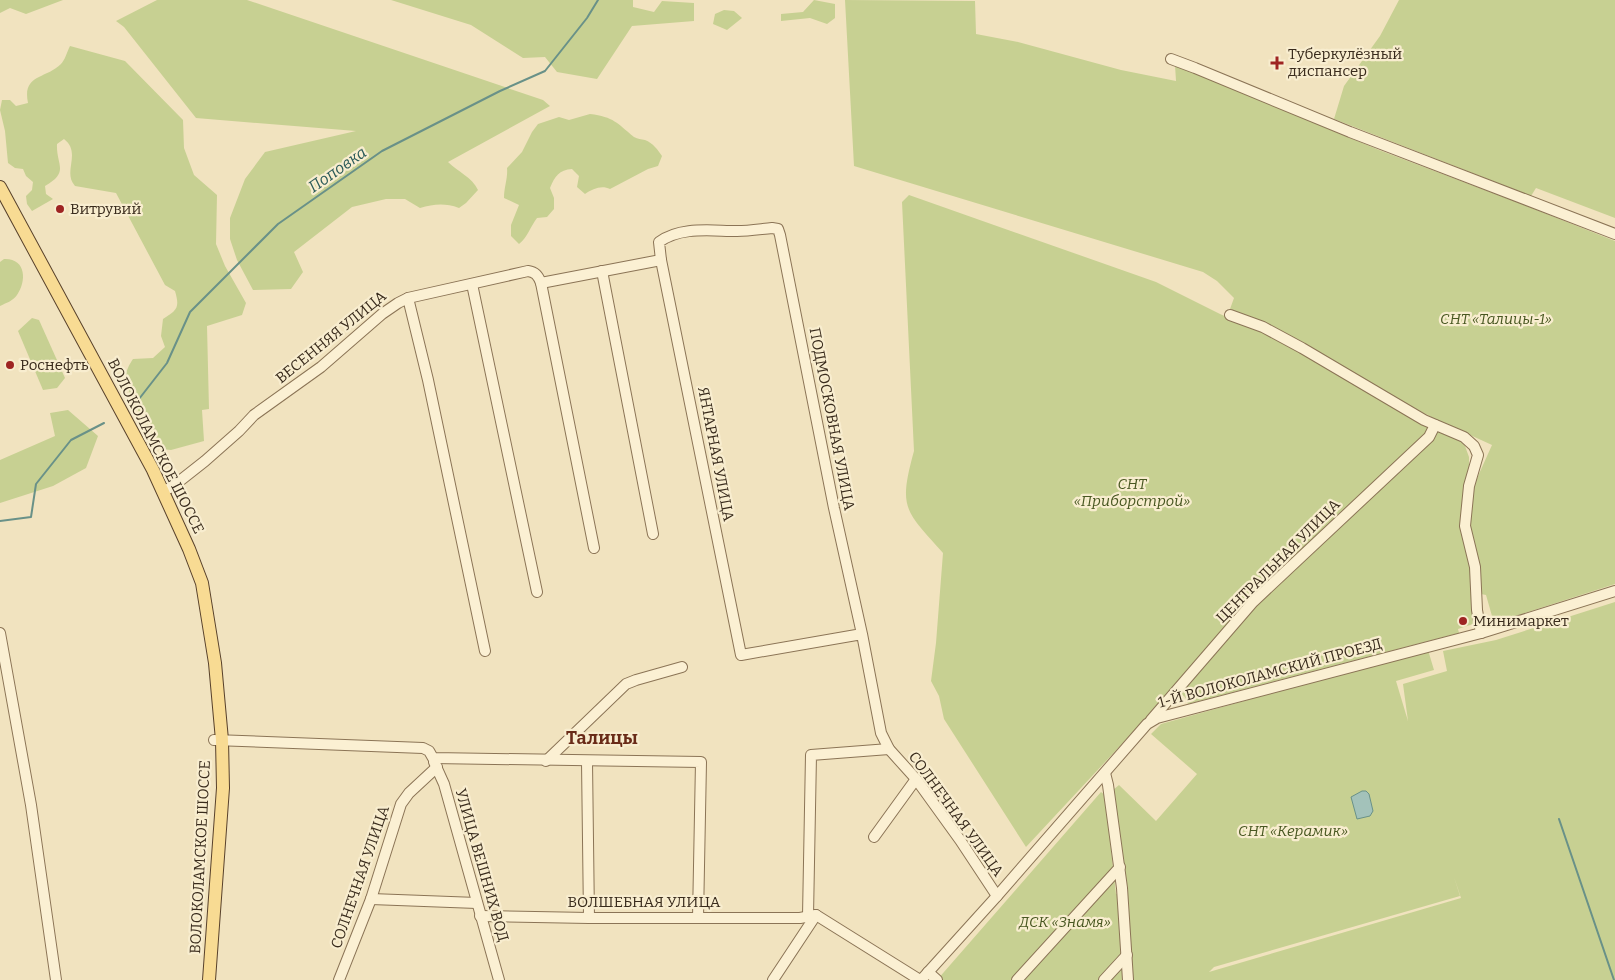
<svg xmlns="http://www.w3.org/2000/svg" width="1615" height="980" font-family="Bitter,serif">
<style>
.green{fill:#c7d092;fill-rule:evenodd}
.water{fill:#a3c2ba;stroke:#699188}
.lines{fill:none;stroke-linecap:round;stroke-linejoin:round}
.stream{stroke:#699188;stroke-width:2}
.minor-casing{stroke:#8b7456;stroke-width:12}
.major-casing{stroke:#58412b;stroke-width:14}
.minor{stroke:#fbf0d3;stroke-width:10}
.major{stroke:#f8db93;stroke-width:12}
.poi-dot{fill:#9e2422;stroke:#f8edcf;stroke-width:2}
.labels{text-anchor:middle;stroke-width:4.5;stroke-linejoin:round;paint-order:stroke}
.poi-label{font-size:15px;fill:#392b1c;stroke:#f8edcf;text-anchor:start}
.park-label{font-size:15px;font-style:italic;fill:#485721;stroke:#f8edcf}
.street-label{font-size:15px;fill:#392b1c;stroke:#f8edcf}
.water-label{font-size:16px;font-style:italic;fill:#2a5a58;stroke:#f8edcf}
.quarter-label{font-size:18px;font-weight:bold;fill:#692b18;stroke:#f8edcf}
</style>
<rect width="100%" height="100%" fill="#f1e3bf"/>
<g class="green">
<path d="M0,0H63L26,14L10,8L0,13Z"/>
<path d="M157,0H247L543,100L550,106L448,162C458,172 472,177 478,190L466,203L459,208C445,203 434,204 420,208L405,199H386L352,207L294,252L303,272L291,289L253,290L237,260L230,239V218L245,179L265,152L356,131L196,118L124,27L116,21Z"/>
<path d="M391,0H633V7L654,12L662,1L694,3V21L632,26L597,79L557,72L545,57L523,58L471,25Z"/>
<path d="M814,0L835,4V18L827,24L810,18L781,21V14L803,12Z"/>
<path d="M845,0L975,1L976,34L1018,42L1121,70L1176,81L1175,65L1379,150L1519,203L1615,241V584L1494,623L1486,595L1471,592L1473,624L1458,629L1459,633L1188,704L1185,697L1174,688L1026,847L944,719L939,696L931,681L936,643L943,553C905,510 898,509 914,451L902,202L909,195L1156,282L1220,314L1278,339L1361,389L1414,419L1458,438L1465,446L1469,457V471L1460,530H1468L1474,485L1492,445L1433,418L1369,383L1301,341L1230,309L1234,298L1217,281L1203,272L854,166Z"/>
<path d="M1399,0H1615V218L1536,188L1531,196L1334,119L1344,86L1380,36Z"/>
<path d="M724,10L734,11L742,18L727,30L713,24L715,14Z"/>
<path d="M70,46L125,61L183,120L184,148L194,175L217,195L216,244L225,266L246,303L242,315L207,326L209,409L202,410L204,441L171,450L161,449C151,432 129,399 126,380C125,372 129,365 133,359L153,358L165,347L161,336L163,319C177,310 180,308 175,291L165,285L116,193L75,186C62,172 82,153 64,139L57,144C56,165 70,172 45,186L46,194L53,199L32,211L27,204L26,196L32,190L33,182L26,176L23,169L15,168L8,163L5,131L0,110L2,100H10L16,106L28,103C22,74 46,79 61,64C65,60 67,52 70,46Z"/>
<path d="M590,114C614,117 617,123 634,137C638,139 641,139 645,140C653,143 658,150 662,156L658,166L648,169L610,189C601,185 593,189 585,194L577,187L579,176L572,169C559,170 555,176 550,188L554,198V209L547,217L537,218C530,227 528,237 519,244L511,236V225L519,205L504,198C504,187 508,178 507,168L522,152L532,132L538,124L559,117L569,120Z"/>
<path d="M4,259C26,258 27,281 17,295C13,301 6,303 0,306V262Z"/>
<path d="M32,318L39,320L65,378L57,388L43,390L18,331Z"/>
<path d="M68,410L98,436L86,468L53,486L0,503V460L55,436L50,413Z"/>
<path d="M1615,602V980H937L1101,792L1105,795L1116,894L1128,892L1113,790L1119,785L1156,821L1197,774L1151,734L1161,724L1428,650L1434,670L1396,681L1408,721L1403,684L1447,671L1443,651L1496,640ZM1454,877L1461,898L1209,972L1214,967L1460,896Z"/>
</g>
<path class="water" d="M1362,791H1366L1369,794L1373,811L1370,816L1357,819L1351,797Z"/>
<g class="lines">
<g class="stream">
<path d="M132,408L167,363L190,312L278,224L382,151L500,91L545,71L587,18L598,0"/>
<path d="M0,521L31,517L36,484L71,440L104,423"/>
<path d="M1559,819L1614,980"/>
</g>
<defs>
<g id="minor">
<path d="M1171,59L1195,68L1350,132L1615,234"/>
<path d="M602,271L653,534"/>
<path d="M541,283L661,260"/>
<path d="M472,284L537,592"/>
<path d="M408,298L428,380L485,651"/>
<path d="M1230,315L1263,327L1302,348L1424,420L1464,437L1474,446L1478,455L1469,486L1465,526L1475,567L1477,610L1481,633"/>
<path d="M163,491L172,487L205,461L239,431L254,415L321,367L382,314L398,303L408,298L528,271C535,272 538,275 541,283L594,548"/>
<path d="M0,633L31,805L56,980"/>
<path d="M862,634L741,655L661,260L659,242C681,226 711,231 737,231C749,231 761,229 772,228L778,229L780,235L834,508L862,634L881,733L889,749L916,779L960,840L997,896"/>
<path d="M1151,720L1253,602L1429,437L1435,425"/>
<path d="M214,740L423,748L429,751L433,758L701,762L698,918"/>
<path d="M546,761L626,684L636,680L682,667"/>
<path d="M434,762L444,784L499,980"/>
<path d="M587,762L589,918"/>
<path d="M1105,773L1108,785L1122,888L1128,980"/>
<path d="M874,837L916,779"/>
<path d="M371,899L477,903"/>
<path d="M480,916L589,918H800L816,915L920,980"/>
<path d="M808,916L811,755L889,749"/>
<path d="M928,972L937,980"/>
<path d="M339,980L371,899L401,804L409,793L437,767"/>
<path d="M773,980L816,915"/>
<path d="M921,980L997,896L1147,724L1157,718L1481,633L1615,591"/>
<path d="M1017,980L1120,867"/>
<path d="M1104,980L1127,955"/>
</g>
<path id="major" d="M0,187L153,470L189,549L202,583L215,663L222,740L223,788L209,980"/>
</defs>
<use href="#minor" class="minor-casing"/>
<use href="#major" class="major-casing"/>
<use href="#minor" class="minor"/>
<use href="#major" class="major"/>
</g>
<g class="poi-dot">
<path d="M1274.5 55.5h5v5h5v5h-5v5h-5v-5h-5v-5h5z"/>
<circle cx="60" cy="209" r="5"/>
<circle cx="10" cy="365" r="5"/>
<circle cx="1463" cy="621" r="5"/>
</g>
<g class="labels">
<g class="poi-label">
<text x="1288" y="59">Туберкулёзный<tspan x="1288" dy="17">диспансер</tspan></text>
<text x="70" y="214">Витрувий</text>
<text x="20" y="370">Роснефть</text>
<text x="1473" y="626">Минимаркет</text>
</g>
<g class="park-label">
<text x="1496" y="324">СНТ «Талицы-1»</text>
<text x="1132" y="489">СНТ<tspan x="1132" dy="17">«Приборстрой»</tspan></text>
<text x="1293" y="836">СНТ «Керамик»</text>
<text x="1065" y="927">ДСК «Знамя»</text>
</g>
<g class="street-label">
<text transform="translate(331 337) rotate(-39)" y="5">ВЕСЕННЯЯ УЛИЦА</text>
<text transform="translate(832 419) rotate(79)" y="5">ПОДМОСКОВНАЯ УЛИЦА</text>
<text transform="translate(156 446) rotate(63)" y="5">ВОЛОКОЛАМСКОЕ ШОССЕ</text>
<text transform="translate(716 454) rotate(79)" y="5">ЯНТАРНАЯ УЛИЦА</text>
<text transform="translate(1278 561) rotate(-45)" y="5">ЦЕНТРАЛЬНАЯ УЛИЦА</text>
<text transform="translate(1270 673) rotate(-15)" y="5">1-Й ВОЛОКОЛАМСКИЙ ПРОЕЗД</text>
<text transform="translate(956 814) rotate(54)" y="5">СОЛНЕЧНАЯ УЛИЦА</text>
<text transform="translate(200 857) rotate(-87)" y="5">ВОЛОКОЛАМСКОЕ ШОССЕ</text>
<text transform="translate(482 865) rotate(74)" y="5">УЛИЦА ВЕШНИХ ВОД</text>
<text transform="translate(360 877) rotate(-71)" y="5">СОЛНЕЧНАЯ УЛИЦА</text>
<text x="644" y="907">ВОЛШЕБНАЯ УЛИЦА</text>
</g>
<g class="water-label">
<text transform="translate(337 169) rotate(-35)" y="6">Поповка</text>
</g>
<g class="quarter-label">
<text x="602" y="744">Талицы</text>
</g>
</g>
</svg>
